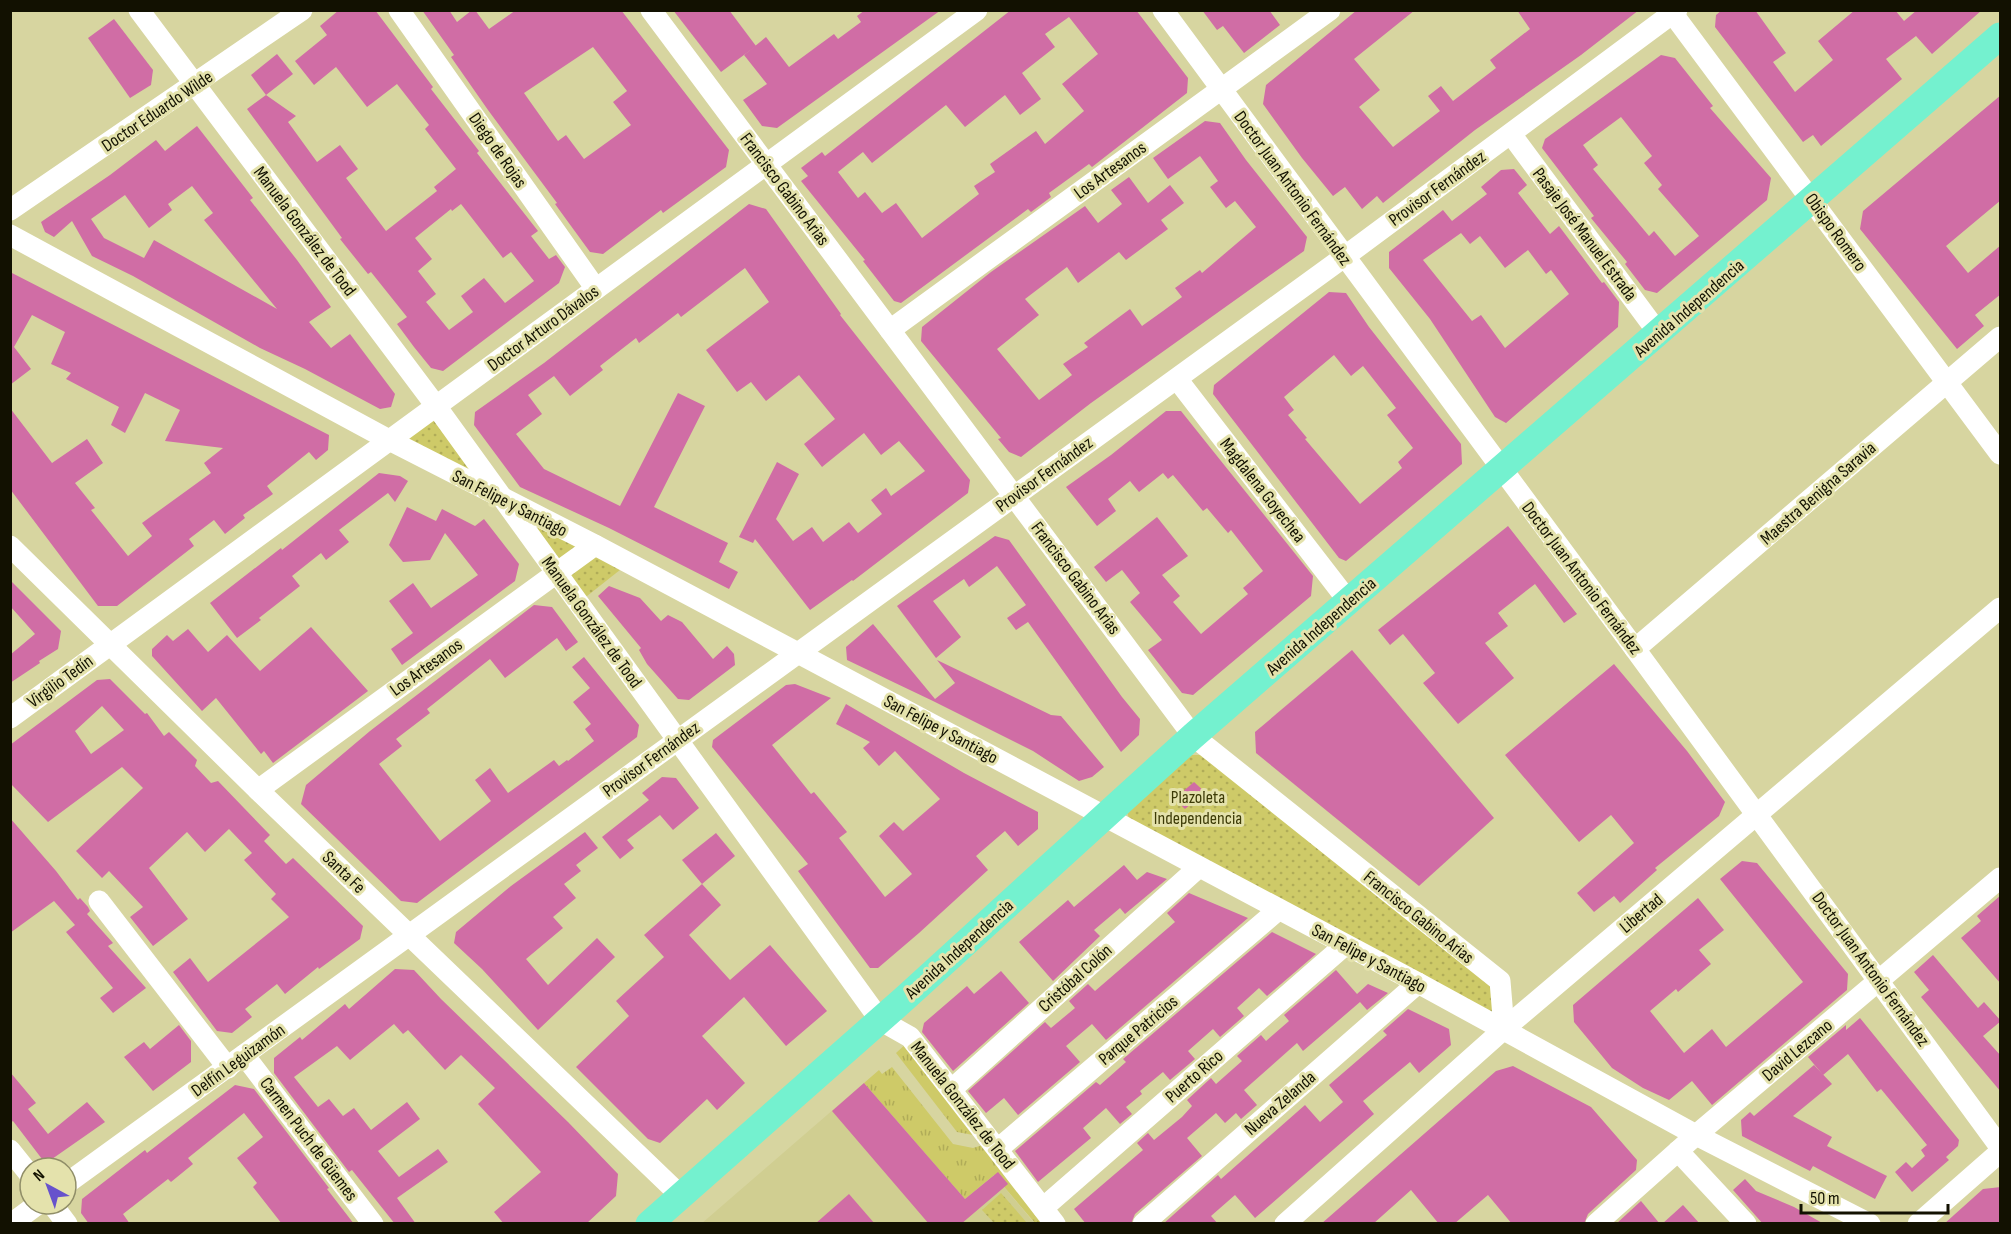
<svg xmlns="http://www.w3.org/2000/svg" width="2011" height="1234" font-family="'Sofia Sans Condensed',sans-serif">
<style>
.built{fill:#d0ce91}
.grass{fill:url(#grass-tufts)}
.park{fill:url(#park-dots)}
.building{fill:#d06da5;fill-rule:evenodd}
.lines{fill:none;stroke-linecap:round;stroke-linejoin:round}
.minor{stroke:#fff;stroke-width:21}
.major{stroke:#74f1cf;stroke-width:27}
.labels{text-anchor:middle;stroke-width:6;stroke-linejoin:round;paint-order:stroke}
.street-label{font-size:18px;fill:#121101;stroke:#e4e2ac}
.park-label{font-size:18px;fill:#3c3a06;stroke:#e4e2ac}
</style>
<defs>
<pattern id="grass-tufts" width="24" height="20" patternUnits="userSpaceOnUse" patternTransform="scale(1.5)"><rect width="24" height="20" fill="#ceca68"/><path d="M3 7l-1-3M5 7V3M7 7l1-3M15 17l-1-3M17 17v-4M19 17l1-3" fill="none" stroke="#b0ac58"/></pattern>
<pattern id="park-dots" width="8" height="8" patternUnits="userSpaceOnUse" patternTransform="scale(1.5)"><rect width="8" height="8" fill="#ceca68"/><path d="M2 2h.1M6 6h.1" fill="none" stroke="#b0ac58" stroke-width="1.8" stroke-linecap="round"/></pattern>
</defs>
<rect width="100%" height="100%" fill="#d7d5a0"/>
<path class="built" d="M864,1083L965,1199L994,1175L1035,1224H701Z"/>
<g class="grass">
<path d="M910,1040L973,1135L957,1132L896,1053Z"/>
<path d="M892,1067L953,1144L973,1148L986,1144L1048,1223H1035L994,1175L965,1199L864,1083L879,1070L882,1074Z"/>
</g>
<g class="park">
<path d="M436,409L495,491L395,440Z"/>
<path d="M514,508L625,566L582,600Z"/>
<path d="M1189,755H1207L1492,983L1497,1017L1130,822L1126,808Z"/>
<path d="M1001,1193L1027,1223H994L982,1210Z"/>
</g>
<g class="building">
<path d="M339,10H375L433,87L431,89L479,151L477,153L538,231L531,236L549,259L556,255L565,267L559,283L443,371L431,368L414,347L397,324L407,317L371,272L368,274L340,239L342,238L247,109L266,95L296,116L288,122L317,162L340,145L358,169L346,178L386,231L437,191L434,187L456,169L425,129L429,125L397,84L367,107L336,67L314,85L295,61L327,35L320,26ZM461,204L503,258L511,252L534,281L505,303L484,278L461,296L473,312L449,330L426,302L436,294L418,271L432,259L415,238L451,209L452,211Z"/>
<path d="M422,10H449L457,22L472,10H475L489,29L516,10H621L729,150L726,167L663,213L661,210L603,254L590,252L555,204L557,203L488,110L451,57L454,55ZM593,47L627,91L613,102L631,125L584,159L566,135L558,141L524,93Z"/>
<path d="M673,10H729L756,46L721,72Z"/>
<path d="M865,10H941L777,128L762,126L743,100L767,84L744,55L766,37L789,67L834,34L838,39L861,22L857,16Z"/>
<path d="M1011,10H1136L1188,78L1187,93L1092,167L1089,164L1049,193L1051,197L1031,212L1028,209L901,303L894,301L863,261L865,260L801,181L808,176L801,168L822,152L825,156ZM1069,17L1098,54L1062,84L1084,111L1045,144L1036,131L990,164L995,172L974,186L979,194L922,238L896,203L882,213L865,192L858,198L838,172L863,152L872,163L946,105L965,127L1005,95L1020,115L1041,99L1022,73L1055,47L1045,34Z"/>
<path d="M1202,10H1269L1280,25L1244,53L1223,26L1217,30Z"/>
<path d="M1357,10H1415L1354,59L1380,90L1359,107L1393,147L1440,111L1428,96L1441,86L1453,101L1496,68L1490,60L1530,29L1517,10H1639L1581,55L1475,130L1383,203L1377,196L1362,209L1345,187L1333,196L1302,158L1263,104L1266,85Z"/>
<path d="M1722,10H1755L1786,53L1773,62L1795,92L1833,60L1818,41L1855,10H1895L1904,21L1917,10H1982L1932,54L1916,36L1886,59L1902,79L1821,146L1813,135L1803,142L1715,27L1716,15Z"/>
<path d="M114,19L153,70L151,85L130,98L88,38Z"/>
<path d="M277,54L293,74L266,95L251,75Z"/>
<path d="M1661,55L1675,58L1713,106L1710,108L1771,178L1767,200L1657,293L1645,290L1625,264L1627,262L1591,218L1594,216L1542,148L1545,139ZM1621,117L1652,156L1644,163L1662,185L1658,189L1699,236L1675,256L1654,231L1649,236L1593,169L1598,165L1583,145Z"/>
<path d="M2001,95V200L1946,246L1968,273L2001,245V294L1975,315L1984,326L1957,349L1860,229L1863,211Z"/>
<path d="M1205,121L1220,123L1246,160L1307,237L1304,251L1091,403L1021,457L1009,452L998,439L1001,438L921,341L922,327L991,272L1085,206L1098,223L1122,204L1111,190L1129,177L1148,203L1170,185L1184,203L1161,220L1168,229L1126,260L1119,252L1078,283L1067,267L1025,299L1039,315L997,349L1039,400L1072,375L1063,364L1088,347L1084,343L1130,309L1142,326L1163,311L1182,297L1175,288L1200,270L1202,273L1256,227L1235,201L1226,208L1210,187L1218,181L1200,156L1168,179L1153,158Z"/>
<path d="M197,126L253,198L250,200L297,260L331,307L309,322L331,348L350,334L395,394L391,407L380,409L305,369L260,348L133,276L92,256L72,221L54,237L45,232L41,222L110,175L156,140L165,151ZM192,186L213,213L204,220L277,309L154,240L144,258L104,238L91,219L125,195L149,228L172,210L168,204Z"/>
<path d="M1514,169L1527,185L1518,193L1550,234L1559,226L1602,283L1604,282L1619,302L1618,327L1506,423L1495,417L1430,319L1389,268V252L1443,210L1452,221L1487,194L1481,187L1501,170ZM1461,233L1470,244L1480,236L1505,268L1528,250L1546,274L1551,270L1569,294L1505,348L1481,315L1472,321L1423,260Z"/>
<path d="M749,204L766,209L841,314L840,315L970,480L968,493L853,581L852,580L810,610L755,539L753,543L739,537L777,462L799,474L776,519L793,541L812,527L823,542L849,522L858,533L882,514L871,500L886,488L891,496L925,471L899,441L881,455L864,433L822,467L804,444L835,419L799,375L766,401L751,382L737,392L706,350L769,302L745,268L681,317L678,313L639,343L636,338L600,366L603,370L570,396L554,376L528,395L542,414L516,434L544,469L620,506L678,393L705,406L654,507L728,543L719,562L738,572L729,589L609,528L520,487L474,425L475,412L544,363Z"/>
<path d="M10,272L329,435L328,450L316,460L309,452L267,486L273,494L243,515L245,518L225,534L214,520L189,539L194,546L117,606H98L10,489V408L52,463L87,439L103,463L75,483L95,508L91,510L128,556L152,536L142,523L211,473L204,463L223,448L165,441L180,410L145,393L125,433L111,425L119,407L66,379L71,373L51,364L65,332L32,315L14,347L31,369L10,385Z"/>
<path d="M1329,292L1346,293L1369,327L1461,444L1462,464L1346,561L1339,558L1213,394L1214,385ZM1334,355L1351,376L1363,366L1396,408L1387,415L1413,448L1398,462L1402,468L1360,504L1305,439L1307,438L1288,415L1294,410L1284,397Z"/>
<path d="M1166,411H1181L1313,576L1311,596L1193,695L1182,693L1148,650L1162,640L1130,602L1140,593L1122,570L1106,582L1094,567L1157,517L1188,556L1162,575L1180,596L1173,602L1201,634L1248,594L1243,588L1263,571L1231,530L1228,533L1207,508L1203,511L1173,475L1168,479L1163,473L1139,492L1130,481L1108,499L1116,511L1097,526L1066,487L1111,455Z"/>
<path d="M379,473L400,476L408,481L395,502L388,493L339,530L349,542L326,560L321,553L292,576L300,586L259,618L261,620L237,638L210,603L281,548L282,550Z"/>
<path d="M407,507L436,521L442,509L475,526L484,519L519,564L515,581L402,665L391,649L413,633L389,601L413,583L431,608L478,575L445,533L430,560L403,562L389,545Z"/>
<path d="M1508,526L1577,614L1564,623L1535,584L1498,613L1508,626L1485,643L1514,678L1458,724L1423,683L1435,673L1403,634L1390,645L1378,630Z"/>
<path d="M995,536L1009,540L1122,697L1140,719L1139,735L1121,752L1028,622L1016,630L1007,618L1026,605L997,566L969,587L964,579L933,601L961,637L936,658L897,606Z"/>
<path d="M10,580L61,631L58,649L39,661L40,663L10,683V655L35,634L10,606Z"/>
<path d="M609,586L640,598L661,621L668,615L682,622L713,659L727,646L734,654L735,665L689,700L678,699L647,664L639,650L641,648L598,596Z"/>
<path d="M534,605L552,607L578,642L566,651L557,638L505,678L490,659L427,709L430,713L396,739L402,746L379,764L440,841L491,801L475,780L490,768L508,793L554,760L559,766L567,760L568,761L594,741L585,729L591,724L573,702L590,688L572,667L584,657L639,725L637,737L417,903L401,901L301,804L306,785L370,731Z"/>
<path d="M873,624L935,699L955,683L937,660L1051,715L1061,716L1104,767L1092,777L1079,781L1033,751L933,701L847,660L846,647Z"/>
<path d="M311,627L368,691L273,763L264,751L261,754L216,698L202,711L152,656V649L167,635L173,641L188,629L208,652L227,635L260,671Z"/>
<path d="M1352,650L1494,818L1419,886L1256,753L1255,732Z"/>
<path d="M1614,664L1687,751L1725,802L1719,816L1655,868L1657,870L1620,903L1614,896L1594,912L1577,893L1634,843L1611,815L1579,842L1505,755Z"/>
<path d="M110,679L145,714L147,713L164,736L169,732L197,760L195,766L211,783L218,781L270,835L264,841L286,864L293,858L363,926L360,939L319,969L318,967L285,994L277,984L245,1009L252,1017L232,1033L217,1031L173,972L190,958L208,982L289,917L271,899L276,894L244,860L252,853L229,829L205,852L187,832L149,868L188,919L153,946L130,917L143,907L109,871L102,878L76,851L143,788L122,767L48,822L10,783V745L97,680ZM102,706L124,730L91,754L75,731Z"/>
<path d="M795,684L831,698L772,745L811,794L814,792L847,832L839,838L885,897L912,874L879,836L894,822L903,831L940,799L895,751L879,766L863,748L870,742L836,724L846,704L964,773L1038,812V829L1018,846L1005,831L976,856L988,870L919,933L878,968H870L798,871L808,864L712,747L713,740L786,685Z"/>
<path d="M662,777L676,778L699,808L673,830L660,815L627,840L634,848L620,859L602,837L649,800L642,793Z"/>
<path d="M1194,782L1205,792L1185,809L1174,799Z"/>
<path d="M10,818L56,871L78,900L80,898L88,907L90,911L87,914L113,943L108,946L146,988L113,1013L100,998L113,988L66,932L75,925L54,901L10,933Z"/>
<path d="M585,832L598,848L576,865L581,871L564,884L576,898L553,917L563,928L526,959L548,985L597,938L615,957L538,1030L482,969L454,943L456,932L511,886Z"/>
<path d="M716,833L735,856L702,884L682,860Z"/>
<path d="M1742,861L1757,863L1848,974L1847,990L1712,1105L1692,1081L1669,1100L1643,1088L1612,1068L1574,1022L1573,1005L1698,898L1724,930L1699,950L1711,964L1678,992L1676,989L1650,1011L1684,1053L1712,1029L1726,1047L1803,982L1720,879Z"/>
<path d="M1124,865L1137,880L1147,872L1167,879L1125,914L1120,908L1094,930L1100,936L1053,981L1019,942L1068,900L1074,907Z"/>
<path d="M702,884L721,905L689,935L730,980L770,945L827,1011L786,1046L744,997L702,1036L745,1083L717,1110L707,1099L660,1143L648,1139L576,1067L629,1016L616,1001L664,957L644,935Z"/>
<path d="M1189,893L1248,918L1106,1040L1092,1024L1066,1046L1080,1062L1018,1115L1004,1098L986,1113L968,1091L1045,1022L1051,1028L1075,1008L1069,1001L1088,984L1095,991L1175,922L1167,913Z"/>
<path d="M2001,895V984L1961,938L1981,921L1977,916Z"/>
<path d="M1272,932L1316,954L1267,996L1259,988L1237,1008L1244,1016L1220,1037L1213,1029L1188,1051L1195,1059L1170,1080L1163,1072L1140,1091L1142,1094L1126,1107L1132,1114L1120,1124L1106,1108L1083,1128L1091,1138L1038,1182L1015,1151L1096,1082L1100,1085L1126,1062L1123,1059Z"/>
<path d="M1933,955L1978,1008L1984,1002L2001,1021L1983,1036L2001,1056V1092L1921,997L1929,990L1914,972Z"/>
<path d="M395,969L414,970L441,999L568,1122L618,1174L616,1196L586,1224H504L494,1212L541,1172L478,1104L495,1088L461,1055L445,1070L408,1030L403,1034L394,1024L350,1060L337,1046L294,1077L318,1107L329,1099L343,1116L354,1108L371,1130L407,1102L420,1119L378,1151L399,1177L438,1149L448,1162L397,1198L416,1224H395L352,1170L349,1172L274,1073V1058L300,1037L302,1040L345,1004L349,1009Z"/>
<path d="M1336,970L1357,994L1368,984L1388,993L1367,1010L1360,1002L1303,1051L1297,1043L1244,1090L1257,1105L1241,1119L1236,1113L1225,1123L1216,1113L1187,1138L1202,1156L1135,1214L1131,1224H1086L1074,1209L1143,1150L1137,1143L1148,1133L1154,1140L1182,1117L1192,1106L1187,1100L1211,1078L1216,1084L1242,1061L1237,1056L1261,1035L1266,1041L1289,1021L1284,1015Z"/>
<path d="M1001,971L1029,1003L953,1071L922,1032L924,1023L967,986L974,994Z"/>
<path d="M1408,1009L1449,1029L1451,1045L1419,1073L1410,1062L1363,1101L1374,1114L1255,1218L1235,1195L1211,1216L1218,1224H1163L1218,1175L1221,1179L1305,1105L1320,1122L1343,1102L1329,1085L1387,1035L1383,1031Z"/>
<path d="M1860,1018L1959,1140L1958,1146L1946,1157L1949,1160L1912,1192L1895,1172L1906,1162L1912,1168L1925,1156L1921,1150L1927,1145L1881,1089L1877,1092L1848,1054L1823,1075L1808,1057L1846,1025V1030Z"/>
<path d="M179,1025L191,1041V1062L153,1091L124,1057L144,1042L150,1049Z"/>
<path d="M1814,1065L1832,1084L1793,1116L1832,1137L1827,1146L1887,1176L1875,1199L1813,1166L1810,1171L1742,1136L1741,1120L1750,1112L1754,1116Z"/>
<path d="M1513,1066L1591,1107L1637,1160L1636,1170L1588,1214L1584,1224H1512L1488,1195L1454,1224H1439L1411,1190L1373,1224H1321L1496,1071Z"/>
<path d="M10,1072L36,1103L28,1109L48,1134L87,1102L105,1122L52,1159H42L13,1121L10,1123Z"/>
<path d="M864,1083L965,1199L998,1172L1008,1184L961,1224H929L832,1111Z"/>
<path d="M235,1085L254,1089L329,1188L327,1189L354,1224H282L253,1187L257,1183L237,1158L263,1137L244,1113L188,1158L193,1164L171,1182L168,1179L123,1214L130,1224H89L81,1213L82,1199L145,1150L147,1153Z"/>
<path d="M1745,1179L1756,1191L1794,1207L1824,1224H1763L1733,1190Z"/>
<path d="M2001,1187V1224H1944L1983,1189Z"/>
<path d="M849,1194L875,1224H815Z"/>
<path d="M1641,1201L1660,1224H1616Z"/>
<path d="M1683,1205L1700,1224H1662Z"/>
</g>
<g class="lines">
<g class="minor">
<path d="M139,10L436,406L880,1020L910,1037L1055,1224"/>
<path d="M399,10L596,289"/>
<path d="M651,10L1193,736L1500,981L1504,1029"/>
<path d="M1163,10L1635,649L2000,1147"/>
<path d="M1670,10L2000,454"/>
<path d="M1511,134L1659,334"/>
<path d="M10,210L302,10"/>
<path d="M10,235L389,440L595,545L1418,983L1696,1135L1870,1224"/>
<path d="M890,330L1330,10"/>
<path d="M1177,379L1349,602"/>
<path d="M10,546L258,790L681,1196"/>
<path d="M1635,649L2000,337"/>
<path d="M10,718L977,10"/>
<path d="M258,790L595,545"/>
<path d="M99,901L228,1068"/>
<path d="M244,1055L373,1224"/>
<path d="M952,1089L1199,867"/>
<path d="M998,1149L1278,910"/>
<path d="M10,1150L30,1175"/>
<path d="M1678,1151L1746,1224"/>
<path d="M66,1184L1344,257L1677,10"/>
<path d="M52,1204L67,1224"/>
<path d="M1043,1208L1345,945"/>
<path d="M11,1224L38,1204"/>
<path d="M1143,1224L1418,983"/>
<path d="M1285,1224L1504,1029L2000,608"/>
<path d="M1596,1224L1696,1135L2000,878"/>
<path d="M1918,1224L2000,1152"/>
</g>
<path class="major" d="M649,1224L904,999L1193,736L2000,36"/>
</g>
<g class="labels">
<g class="street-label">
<text transform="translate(157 111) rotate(-34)" y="6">Doctor Eduardo Wilde</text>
<text transform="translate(498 150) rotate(55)" y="6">Diego de Rojas</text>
<text transform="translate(1110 170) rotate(-36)" y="6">Los Artesanos</text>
<text transform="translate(1293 188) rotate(54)" y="6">Doctor Juan Antonio Fernández</text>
<text transform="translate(1437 188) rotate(-36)" y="6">Provisor Fernández</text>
<text transform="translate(785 189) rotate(53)" y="6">Francisco Gabino Arias</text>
<text transform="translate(305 231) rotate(53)" y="6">Manuela González de Tood</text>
<text transform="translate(1836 232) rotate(54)" y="6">Obispo Romero</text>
<text transform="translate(1585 234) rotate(53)" y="6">Pasaje José Manuel Estrada</text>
<text transform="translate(1689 308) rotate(-41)" y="6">Avenida Independencia</text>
<text transform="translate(543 328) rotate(-36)" y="6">Doctor Arturo Dávalos</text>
<text transform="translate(1044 474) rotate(-36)" y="6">Provisor Fernández</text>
<text transform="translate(1263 490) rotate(52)" y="6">Magdalena Goyechea</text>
<text transform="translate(1818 493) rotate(-41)" y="6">Maestra Benigna Saravia</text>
<text transform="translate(510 503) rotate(27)" y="6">San Felipe y Santiago</text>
<text transform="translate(1076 578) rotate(53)" y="6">Francisco Gabino Arias</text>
<text transform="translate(1582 578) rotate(53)" y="6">Doctor Juan Antonio Fernández</text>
<text transform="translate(592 622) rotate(54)" y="6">Manuela González de Tood</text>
<text transform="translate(1321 626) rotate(-41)" y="6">Avenida Independencia</text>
<text transform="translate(426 667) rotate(-36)" y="6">Los Artesanos</text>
<text transform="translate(60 681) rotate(-36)" y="6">Virgilio Tedín</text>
<text transform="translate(941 729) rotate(28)" y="6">San Felipe y Santiago</text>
<text transform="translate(651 759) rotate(-36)" y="6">Provisor Fernández</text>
<text transform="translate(344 872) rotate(44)" y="6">Santa Fe</text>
<text transform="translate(1641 913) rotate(-40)" y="6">Libertad</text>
<text transform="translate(1419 917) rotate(39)" y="6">Francisco Gabino Arias</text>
<text transform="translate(959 949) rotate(-42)" y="6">Avenida Independencia</text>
<text transform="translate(1369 958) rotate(28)" y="6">San Felipe y Santiago</text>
<text transform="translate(1871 969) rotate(54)" y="6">Doctor Juan Antonio Fernández</text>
<text transform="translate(1075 978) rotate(-42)" y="6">Cristóbal Colón</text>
<text transform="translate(1138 1030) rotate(-40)" y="6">Parque Patricios</text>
<text transform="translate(1797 1050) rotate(-40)" y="6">David Lezcano</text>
<text transform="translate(238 1060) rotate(-36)" y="6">Delfín Leguizamón</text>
<text transform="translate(1194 1076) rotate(-41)" y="6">Puerto Rico</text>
<text transform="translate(1280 1103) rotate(-41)" y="6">Nueva Zelanda</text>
<text transform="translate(963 1105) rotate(52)" y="6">Manuela González de Tood</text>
<text transform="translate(309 1139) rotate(53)" y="6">Carmen Puch de Güemes</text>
</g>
<g class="park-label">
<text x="1198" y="803">Plazoleta<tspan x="1198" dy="21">Independencia</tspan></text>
</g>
</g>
<rect width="2011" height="1234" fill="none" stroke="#121101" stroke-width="24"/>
<g transform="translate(48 1186) rotate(319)"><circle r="28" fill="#e4e2ac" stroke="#908e68" stroke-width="1.5"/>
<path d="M0-4.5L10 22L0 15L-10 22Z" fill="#6752cc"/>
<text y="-9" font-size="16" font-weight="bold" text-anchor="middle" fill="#121101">N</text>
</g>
<path d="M1801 1204v9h147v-9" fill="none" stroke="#121101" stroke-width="3"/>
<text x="1810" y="1204" font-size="18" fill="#121101" stroke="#e4e2ac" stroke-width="4.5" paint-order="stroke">50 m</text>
</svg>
